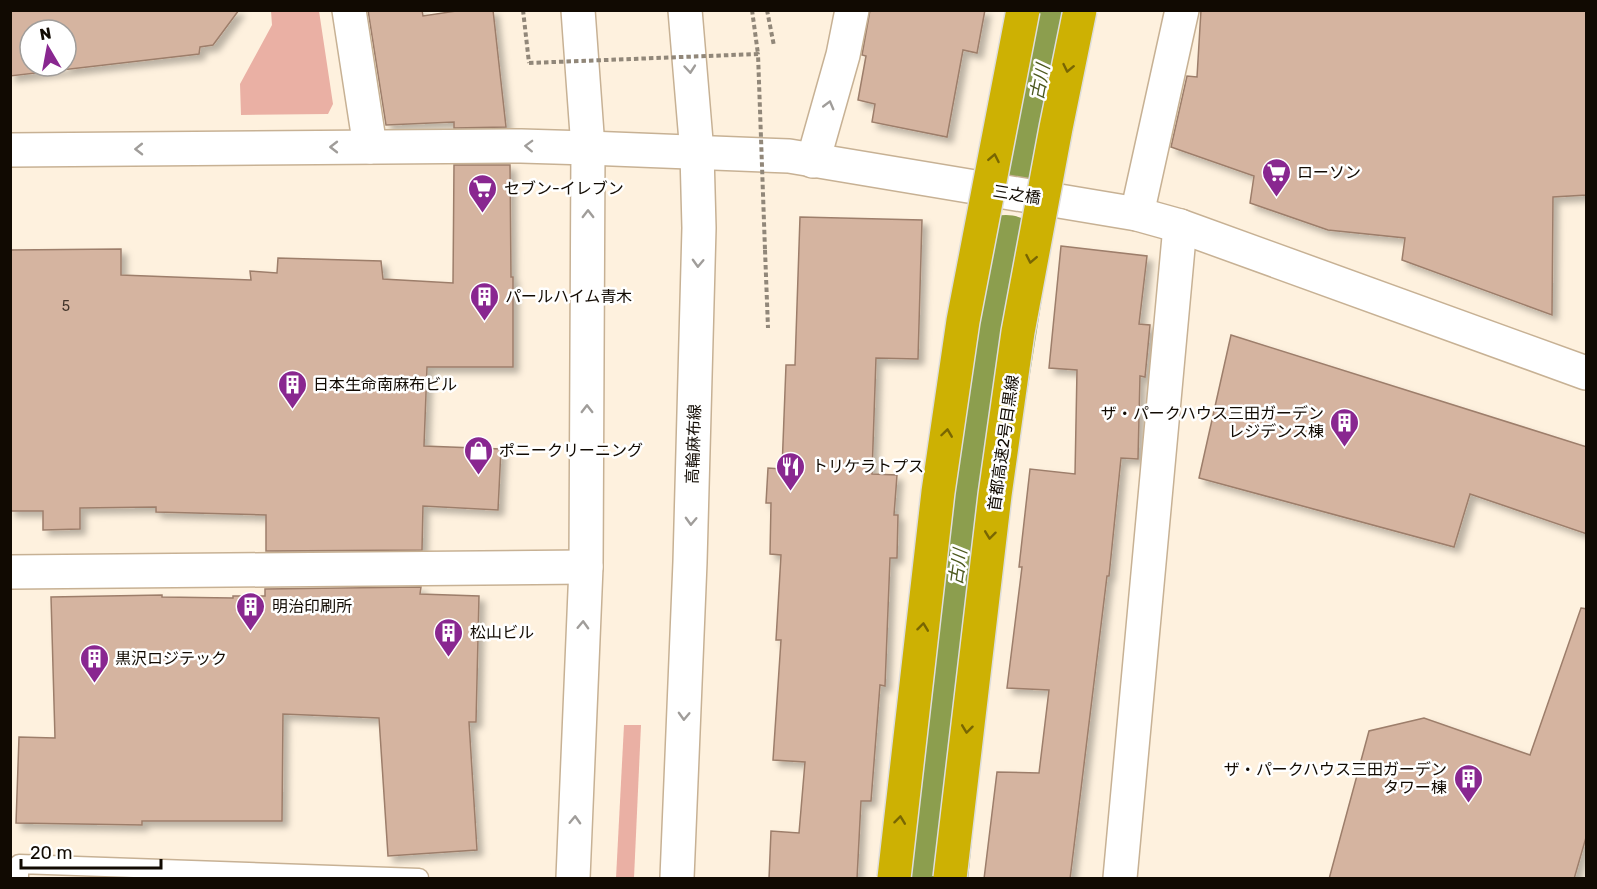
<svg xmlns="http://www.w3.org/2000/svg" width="1597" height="889" font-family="Rubik,'Noto Sans JP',sans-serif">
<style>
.green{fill:#eab0a4}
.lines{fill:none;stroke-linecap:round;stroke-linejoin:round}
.river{stroke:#8c9e4e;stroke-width:84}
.building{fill:#d5b4a0;stroke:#9d7e6b;stroke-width:1.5;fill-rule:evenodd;filter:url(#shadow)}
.lane-casing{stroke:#c7b194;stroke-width:21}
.street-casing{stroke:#c7b194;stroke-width:36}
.secondary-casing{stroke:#c7b194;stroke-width:36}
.path{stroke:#918779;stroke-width:4;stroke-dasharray:4.5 3;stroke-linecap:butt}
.lane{stroke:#fff;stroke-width:18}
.street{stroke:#fff;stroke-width:33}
.secondary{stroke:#fff;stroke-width:33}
.highway-bridge-casing{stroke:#dedddc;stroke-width:36;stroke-linecap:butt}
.path-bridge{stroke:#918779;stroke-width:4;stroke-dasharray:4.5 3;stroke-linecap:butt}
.highway-bridge{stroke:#cdb103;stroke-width:33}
.oneway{stroke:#786603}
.oneway2{stroke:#a09d9a}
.labels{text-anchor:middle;stroke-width:5;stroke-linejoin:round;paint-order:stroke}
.number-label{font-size:14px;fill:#42342a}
.poi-label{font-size:16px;fill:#110a02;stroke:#fff;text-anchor:start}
.street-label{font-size:16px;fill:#110a02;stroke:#fff}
.water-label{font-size:18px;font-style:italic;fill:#4d591f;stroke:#fff}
</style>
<defs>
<filter id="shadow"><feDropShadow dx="5.5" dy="5.5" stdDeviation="3" flood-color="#0004"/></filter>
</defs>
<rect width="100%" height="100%" fill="#fef1de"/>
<g class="green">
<path d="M271,11H319L333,104L328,114L241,115L240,84L272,25Z"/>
<path d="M624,725H641L634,878H616Z"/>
</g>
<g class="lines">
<g class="river">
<path d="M1026,153L1054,10"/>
<path d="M926,878L956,573L1006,257"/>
</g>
</g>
<g class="building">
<path d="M10,10H239L213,45L200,47L199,54L10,76ZM30,30H66V66H30Z"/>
<path d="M368,10H422L423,16L463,10H493L506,127L454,128V122L386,125Z"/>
<path d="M870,10H985L977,53L963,50L947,137L872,122L875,104L858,100L866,56L862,55Z"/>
<path d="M1201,10H1587V195L1553,197L1552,315L1402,260L1405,238L1328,230L1250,203L1254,176L1171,147L1187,76L1197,77Z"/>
<path d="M454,165H510L511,277H513V367H427L424,446L501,449L498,510L423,506L422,550L266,551V515L156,512V507L80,508V529L43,530V511H10V250L121,249V275L251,280L250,271L277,273L278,258L381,261L383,279L453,283Z"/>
<path d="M800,217L922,220L918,359L876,358L872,474L897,475L894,515H898L897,558H890L885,686L880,685L871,801H861L857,879H769L771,831L799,833L805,762L773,760L781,640H776L781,555L770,554L771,503H766L768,468L782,469L786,365H795Z"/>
<path d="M1061,246L1147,256L1139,324L1150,325L1145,377L1140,376L1138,459L1121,458L1109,576H1107L1070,879H984L997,772L1039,773L1049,690L1007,688L1022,567H1019L1030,469L1075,474L1077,370L1049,368Z"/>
<path d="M1231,335L1587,447V534L1470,494L1454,547L1199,478Z"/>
<path d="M421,587L420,594L479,596L476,722H469L477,850L388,856L379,718L283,714L282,821H142V825L16,823L19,737L55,738L51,597L162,595V597L233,598V596H265V589Z"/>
<path d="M1581,608L1587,609V834L1574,879H1329L1369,731L1424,718L1530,755Z"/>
</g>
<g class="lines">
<defs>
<path id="lane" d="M19,878V864L419,878"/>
<g id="street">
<path d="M349,10L370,147"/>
<path d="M10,150L521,146L588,148"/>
<path d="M813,161L843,55L852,10"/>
<path d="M1137,214L1182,10"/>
<path d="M10,572L586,567"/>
<path d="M1120,878L1180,226"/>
</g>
<g id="secondary">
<path d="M588,148L789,156L1137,214L1180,226L1586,373"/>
<path d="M573,878L586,567L588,148L578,10"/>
<path d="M677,878L690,562L699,228L697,153L685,10"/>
</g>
</defs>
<use href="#lane" class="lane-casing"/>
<use href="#street" class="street-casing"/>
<use href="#secondary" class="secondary-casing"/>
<g class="path">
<path d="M523,10L529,63"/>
<path d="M752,10L758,54"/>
<path d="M767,10L774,46"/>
<path d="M765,250L768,328"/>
</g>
<use href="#lane" class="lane"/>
<use href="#street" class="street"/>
<use href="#secondary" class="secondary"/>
<defs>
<g id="highway-bridge">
<path d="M894,878L938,492L963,321L1023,10"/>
<path d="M950,878L995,495L1018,332L1056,128L1080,10"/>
</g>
</defs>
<use href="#highway-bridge" class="highway-bridge-casing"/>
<path class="path-bridge" d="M529,63L758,54L765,250"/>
<use href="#highway-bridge" class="highway-bridge"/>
</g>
<defs><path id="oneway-chevron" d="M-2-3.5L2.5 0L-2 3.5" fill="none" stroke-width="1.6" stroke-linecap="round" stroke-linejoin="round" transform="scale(1.5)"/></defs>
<g class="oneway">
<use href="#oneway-chevron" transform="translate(1068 68) rotate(102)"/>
<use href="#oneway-chevron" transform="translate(994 158) rotate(-79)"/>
<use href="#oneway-chevron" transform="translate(1031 259) rotate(101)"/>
<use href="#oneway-chevron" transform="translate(947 433) rotate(-82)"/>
<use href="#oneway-chevron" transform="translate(990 535) rotate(97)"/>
<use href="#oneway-chevron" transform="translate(923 627) rotate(-83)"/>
<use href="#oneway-chevron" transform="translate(967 729) rotate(97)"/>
<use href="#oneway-chevron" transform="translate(900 820) rotate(-83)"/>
</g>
<g class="oneway2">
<use href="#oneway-chevron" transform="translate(690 69) rotate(85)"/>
<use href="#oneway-chevron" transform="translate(829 105) rotate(-75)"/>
<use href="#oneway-chevron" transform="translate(529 146) rotate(-178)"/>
<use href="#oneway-chevron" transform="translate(334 147) rotate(180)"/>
<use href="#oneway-chevron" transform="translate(139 149) rotate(179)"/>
<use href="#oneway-chevron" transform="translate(588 214) rotate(-90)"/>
<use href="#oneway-chevron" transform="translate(698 263) rotate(92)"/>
<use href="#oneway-chevron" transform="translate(587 409) rotate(-90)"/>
<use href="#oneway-chevron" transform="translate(691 521) rotate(92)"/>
<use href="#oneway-chevron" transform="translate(583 625) rotate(-88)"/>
<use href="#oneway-chevron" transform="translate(684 716) rotate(92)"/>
<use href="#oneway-chevron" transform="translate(575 820) rotate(-88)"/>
</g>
<defs>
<symbol id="supermarket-pin" viewBox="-11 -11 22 30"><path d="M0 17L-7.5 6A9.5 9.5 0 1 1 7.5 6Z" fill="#892790" stroke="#fff"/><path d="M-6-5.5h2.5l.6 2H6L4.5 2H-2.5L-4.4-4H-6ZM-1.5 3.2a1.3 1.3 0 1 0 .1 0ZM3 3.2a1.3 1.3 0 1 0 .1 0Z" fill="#fff"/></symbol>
<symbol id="building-pin" viewBox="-11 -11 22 30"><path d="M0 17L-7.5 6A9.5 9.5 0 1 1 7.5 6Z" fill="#892790" stroke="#fff"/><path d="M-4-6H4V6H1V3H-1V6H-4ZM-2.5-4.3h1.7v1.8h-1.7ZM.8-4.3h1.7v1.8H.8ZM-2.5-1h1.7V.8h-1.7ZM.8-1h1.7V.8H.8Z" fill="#fff"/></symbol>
<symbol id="shop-pin" viewBox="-11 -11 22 30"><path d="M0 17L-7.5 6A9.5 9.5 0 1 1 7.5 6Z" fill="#892790" stroke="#fff"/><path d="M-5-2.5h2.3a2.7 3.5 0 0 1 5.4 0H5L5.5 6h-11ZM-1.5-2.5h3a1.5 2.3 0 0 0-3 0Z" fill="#fff"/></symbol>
<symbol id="restaurant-pin" viewBox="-11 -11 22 30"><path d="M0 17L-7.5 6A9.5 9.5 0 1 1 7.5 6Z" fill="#892790" stroke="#fff"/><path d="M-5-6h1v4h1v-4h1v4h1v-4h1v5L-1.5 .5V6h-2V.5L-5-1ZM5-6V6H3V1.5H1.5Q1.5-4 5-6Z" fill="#fff"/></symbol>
</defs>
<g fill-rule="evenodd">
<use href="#supermarket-pin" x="1260" y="156" width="33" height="45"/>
<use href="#supermarket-pin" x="466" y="172" width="33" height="45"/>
<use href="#building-pin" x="468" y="280" width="33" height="45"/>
<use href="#building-pin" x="276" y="368" width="33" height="45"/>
<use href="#building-pin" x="1328" y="406" width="33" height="45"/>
<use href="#shop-pin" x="462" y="434" width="33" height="45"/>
<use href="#restaurant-pin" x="774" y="450" width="33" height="45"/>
<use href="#building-pin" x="234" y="590" width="33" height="45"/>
<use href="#building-pin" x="432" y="616" width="33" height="45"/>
<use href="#building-pin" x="78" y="642" width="33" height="45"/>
<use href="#building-pin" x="1452" y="762" width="33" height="45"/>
</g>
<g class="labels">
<g class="number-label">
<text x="66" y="311">5</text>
</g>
<g class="poi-label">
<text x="1297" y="178">ローソン</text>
<text x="504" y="194">セブン-イレブン</text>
<text x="505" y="302">パールハイム青木</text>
<text x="313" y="390">日本生命南麻布ビル</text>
<text x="1324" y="419" text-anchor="end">ザ・パークハウス三田ガーデン<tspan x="1324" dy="18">レジデンス棟</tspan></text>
<text x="499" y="456">ポニークリーニング</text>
<text x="812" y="472">トリケラトプス</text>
<text x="272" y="612">明治印刷所</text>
<text x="470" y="638">松山ビル</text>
<text x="115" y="664">黒沢ロジテック</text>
<text x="1447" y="775" text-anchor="end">ザ・パークハウス三田ガーデン<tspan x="1447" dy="18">タワー棟</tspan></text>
</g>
<g class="street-label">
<text transform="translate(1017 194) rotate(9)" y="6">三之橋</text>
<text transform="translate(1003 443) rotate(-82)" y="6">首都高速2号目黒線</text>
<text transform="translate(693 444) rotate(-88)" y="6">高輪麻布線</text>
</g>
<g class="water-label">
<text transform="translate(1040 82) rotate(-79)" y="6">古川</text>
<text transform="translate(958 567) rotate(-82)" y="6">古川</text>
</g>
</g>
<rect width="1597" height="889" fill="none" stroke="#110a02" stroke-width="24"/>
<g transform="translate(48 48) rotate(350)"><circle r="28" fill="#ffffff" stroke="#a09d9a" stroke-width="1.5"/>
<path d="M0-4.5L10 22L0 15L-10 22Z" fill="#892790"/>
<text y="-9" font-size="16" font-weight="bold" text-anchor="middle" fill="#110a02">N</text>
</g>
<path d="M21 859v9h140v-9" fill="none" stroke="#110a02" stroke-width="3"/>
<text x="30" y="859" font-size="18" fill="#110a02" stroke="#ffffff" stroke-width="4.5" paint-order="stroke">20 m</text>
</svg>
